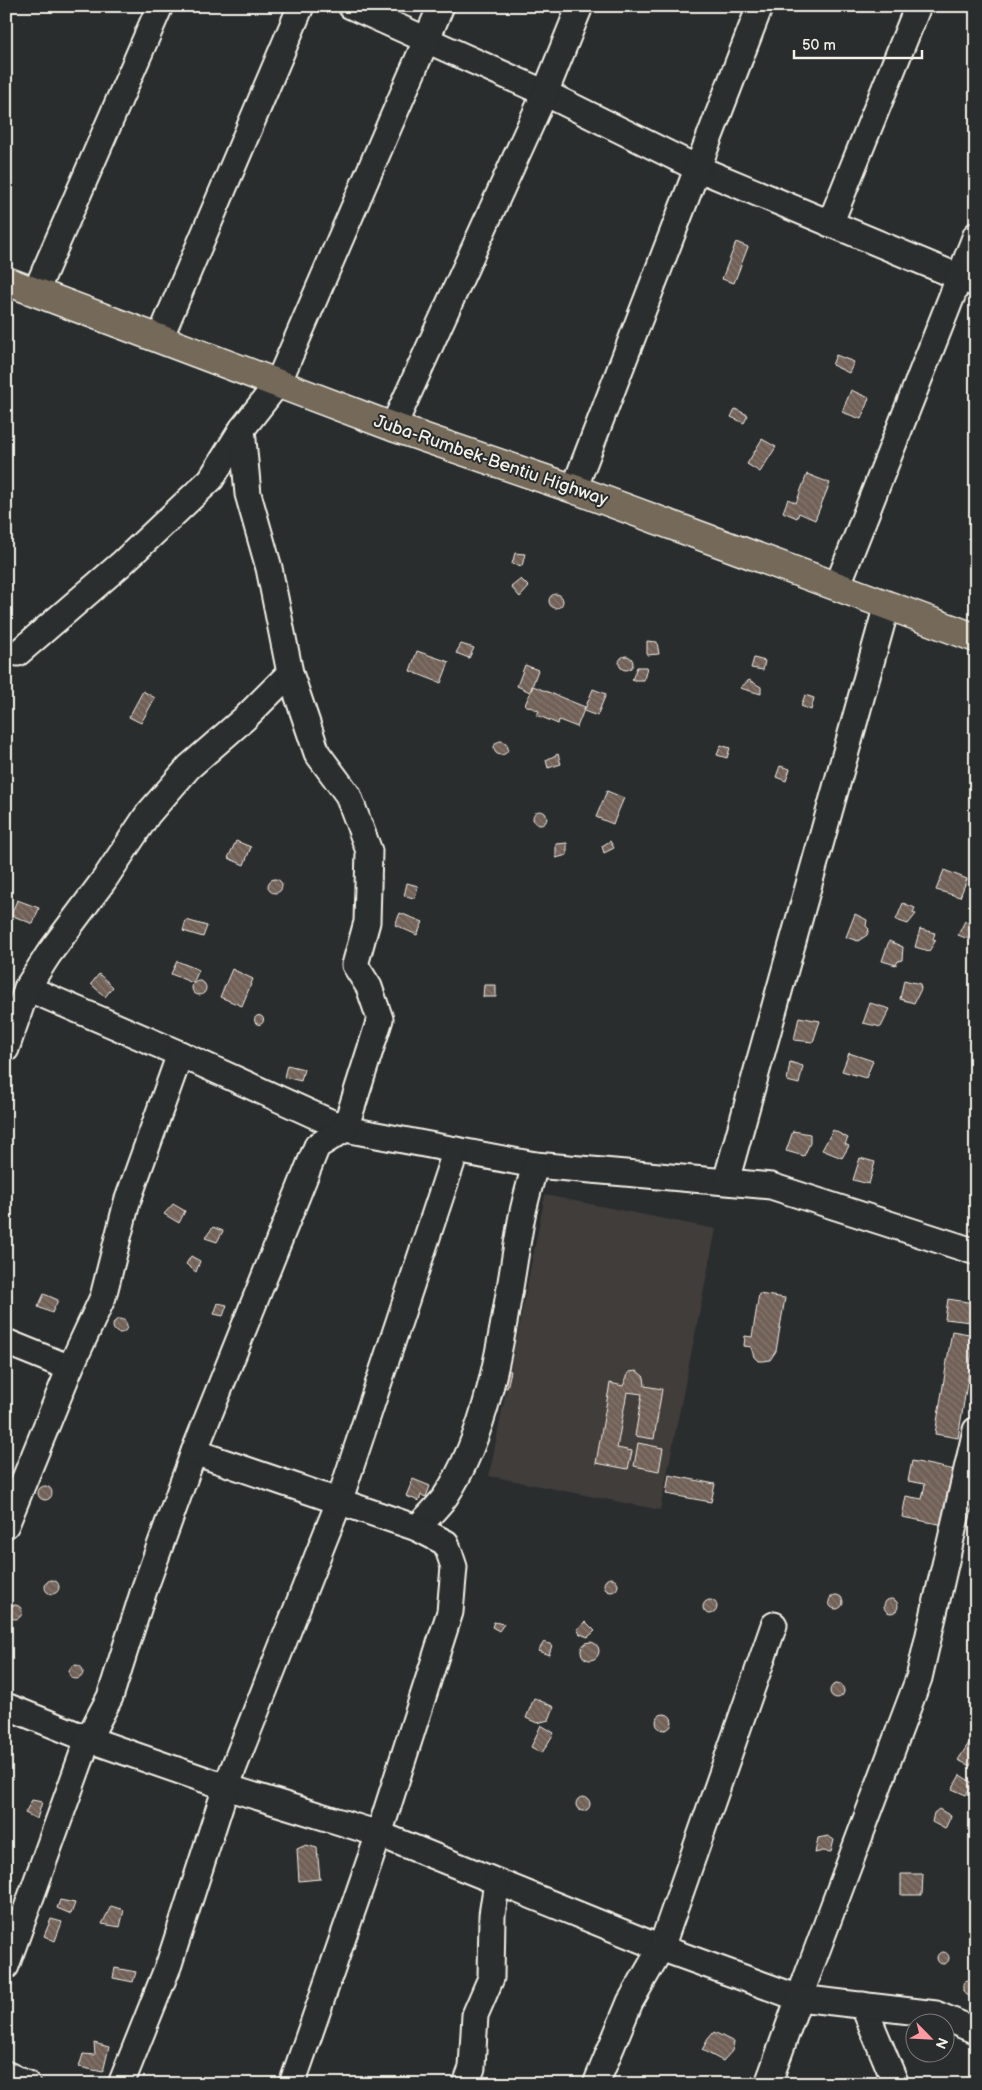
<svg xmlns="http://www.w3.org/2000/svg" width="982" height="2090" font-family="'Balsamiq Sans',sans-serif">
<style>
.built{fill:#3f3c3a}
.building{fill:url(#building-back-hatch);stroke:#f4f1e8}
.lines{fill:none;stroke-linecap:round;stroke-linejoin:round}
.minor-casing{stroke:#f4f1e8;stroke-width:29}
.major-casing{stroke:#f4f1e8;stroke-width:31}
.minor{stroke:#2a2d2e;stroke-width:25}
.major{stroke:#746a5a;stroke-width:28}
.labels{text-anchor:middle;stroke-width:4;stroke-linejoin:round;paint-order:stroke}
.street-label{font-size:18px;fill:#f4f1e8;stroke:#2a2d2e}
</style>
<defs>
<pattern id="building-back-hatch" width="6" height="6" patternUnits="userSpaceOnUse" patternTransform="scale(1.25)"><rect width="6" height="6" fill="#706057"/><path d="M-1 5l2 2M0 0l6 6M5-1l2 2" fill="none" stroke="#85776f"/></pattern>
</defs>
<rect width="100%" height="100%" fill="#2a2d2e"/>
<filter id="ink" filterUnits="userSpaceOnUse"><feTurbulence type="fractalNoise" baseFrequency=".02" numOctaves="2"/><feDisplacementMap in="SourceGraphic" scale="10" xChannelSelector="R" yChannelSelector="G"/><feConvolveMatrix kernelMatrix="1 2 1 2 8 2 1 2 1" color-interpolation-filters="sRGB"/></filter>
<g filter="url(#ink)">
<path class="built" d="M545,1195L716,1229L660,1510L489,1476Z"/>
<g class="building">
<path d="M736,242L748,247L734,283L722,279Z"/>
<path d="M836,355L854,362L849,373L832,365Z"/>
<path d="M851,390L869,398L861,419L842,412Z"/>
<path d="M735,409L748,415L744,423L731,417Z"/>
<path d="M762,439L776,447L760,472L747,464Z"/>
<path d="M807,474L830,483L815,520L799,513L797,518L783,512L788,499L796,503Z"/>
<path d="M515,553L525,554L522,566L512,564Z"/>
<path d="M521,579L529,587L520,597L511,587Z"/>
<circle cx="556" cy="601" r="7"/>
<path d="M647,641L657,642L659,654L647,655Z"/>
<path d="M461,644L474,648L469,658L456,653Z"/>
<path d="M417,651L449,662L441,683L410,671Z"/>
<circle cx="626" cy="663" r="7"/>
<path d="M754,658L765,661L763,670L751,668Z"/>
<path d="M525,665L538,670L530,692L517,686Z"/>
<path d="M637,667H647L644,680H632Z"/>
<path d="M749,680L761,687V694L740,688Z"/>
<path d="M533,686L585,707L577,727L559,720L558,724L537,715L539,711L525,705Z"/>
<path d="M593,689L606,694L597,716L584,711Z"/>
<path d="M143,691L155,698L141,723L129,717Z"/>
<path d="M805,695L814,698L811,710L801,706Z"/>
<circle cx="501" cy="748" r="7"/>
<path d="M721,745L730,748L727,758L717,755Z"/>
<path d="M558,754L561,764L548,768L546,760Z"/>
<path d="M780,766L790,769L786,781L776,777Z"/>
<path d="M607,791L624,798L613,824L596,817Z"/>
<circle cx="540" cy="818" r="7"/>
<path d="M236,841L251,847L244,865L228,858Z"/>
<path d="M610,841L614,848L604,853L602,846Z"/>
<path d="M567,843V855L556,858V844Z"/>
<path d="M944,870L967,879L960,897L936,890Z"/>
<circle cx="275" cy="886" r="7"/>
<path d="M407,883L418,886L415,898L404,896Z"/>
<path d="M17,900L39,908L33,924L11,915Z"/>
<path d="M903,903L915,908L913,912L916,914L908,924L896,920Z"/>
<path d="M400,913L423,922L417,935L395,925Z"/>
<path d="M855,914L867,920L866,926L869,929L867,935L858,941L846,937Z"/>
<path d="M186,920L207,926L203,937L183,931Z"/>
<path d="M965,921L976,925V942L958,935Z"/>
<path d="M920,929L935,933L933,939L936,940L929,951L915,947Z"/>
<path d="M889,941L903,947L902,960L898,961L896,965L882,961Z"/>
<path d="M177,961L199,970L193,983L171,974Z"/>
<path d="M232,969L253,979L242,1006L220,997Z"/>
<path d="M99,974L113,987L105,997L91,984Z"/>
<path d="M904,980L920,984L921,989L914,1003L900,999Z"/>
<circle cx="199" cy="988" r="7"/>
<path d="M484,985H496V997H483Z"/>
<path d="M870,1003L890,1009L881,1027L863,1023Z"/>
<circle cx="259" cy="1020" r="4.5"/>
<path d="M799,1017L820,1021L813,1042L794,1040Z"/>
<path d="M849,1053L873,1061L866,1078L842,1071Z"/>
<path d="M790,1062L803,1066L799,1084L787,1081Z"/>
<path d="M287,1065L304,1069L301,1081L284,1077Z"/>
<path d="M833,1130L848,1138L845,1144L849,1146L842,1158L822,1150Z"/>
<path d="M793,1131L810,1134V1143L804,1156L786,1151Z"/>
<path d="M860,1158L875,1162L869,1184L853,1180Z"/>
<path d="M173,1204L185,1211L179,1223L164,1214Z"/>
<path d="M976,1217V1232L971,1231Z"/>
<path d="M213,1227L223,1231L217,1242L205,1238Z"/>
<path d="M191,1256L200,1261L196,1272L186,1264Z"/>
<path d="M44,1294L58,1300L52,1313L38,1307Z"/>
<path d="M759,1294L785,1298L776,1351L770,1360L764,1361H758L754,1357L751,1347L744,1346L745,1336L752,1337Z"/>
<path d="M948,1299L974,1303L971,1322L945,1319Z"/>
<path d="M218,1303L227,1305L223,1316L214,1314Z"/>
<circle cx="120" cy="1326" r="7"/>
<path d="M952,1331L975,1335L958,1438L935,1434Z"/>
<path d="M496,1368L511,1371L507,1388L490,1385Z"/>
<path d="M637,1371L644,1377L645,1386L662,1389L654,1439L635,1436L642,1394L627,1392L617,1448L632,1451L628,1469L596,1463L610,1383L623,1386L629,1372Z"/>
<path d="M638,1443L663,1448L659,1471L634,1466Z"/>
<path d="M912,1461L955,1470L944,1525L902,1517L906,1496L922,1499L925,1484L908,1481Z"/>
<path d="M669,1475L715,1484L711,1502L666,1494Z"/>
<path d="M413,1479L430,1486L426,1497L421,1495L419,1501L406,1496Z"/>
<circle cx="45" cy="1493" r="7"/>
<circle cx="611" cy="1585" r="7"/>
<circle cx="52" cy="1587" r="7"/>
<circle cx="836" cy="1602" r="7"/>
<circle cx="891" cy="1606" r="7"/>
<circle cx="710" cy="1607" r="7"/>
<circle cx="15" cy="1612" r="7"/>
<path d="M494,1622L504,1624L499,1631L492,1627Z"/>
<path d="M586,1622L595,1631L588,1637L580,1634L577,1629Z"/>
<circle cx="590" cy="1651" r="9"/>
<path d="M544,1642L552,1645L549,1655L538,1651Z"/>
<circle cx="76" cy="1672" r="7"/>
<circle cx="837" cy="1691" r="7"/>
<path d="M534,1698L554,1707L549,1720L537,1723L526,1718Z"/>
<circle cx="664" cy="1722" r="8"/>
<path d="M541,1725L554,1733L542,1753L531,1747Z"/>
<path d="M971,1740L976,1741V1757L970,1766L958,1760Z"/>
<path d="M960,1775L974,1784L966,1795L952,1789Z"/>
<circle cx="583" cy="1804" r="7"/>
<path d="M32,1800L42,1802L37,1819L25,1813Z"/>
<path d="M939,1809L951,1816L945,1829L932,1822L934,1813Z"/>
<path d="M828,1836L834,1840L831,1852L823,1851L815,1853L818,1838Z"/>
<path d="M306,1845L317,1848L320,1879L299,1881L297,1849Z"/>
<path d="M901,1874H923L922,1895H901Z"/>
<path d="M60,1900L75,1903L71,1914L57,1908Z"/>
<path d="M111,1906L124,1910L120,1927L102,1924Z"/>
<path d="M51,1919L62,1922L55,1941L44,1936Z"/>
<circle cx="943" cy="1958" r="6"/>
<path d="M115,1968L136,1972L133,1982L113,1978Z"/>
<path d="M972,1979L976,1982V1995L970,1997L963,1992V1985L965,1981Z"/>
<path d="M714,2032L734,2042L732,2051L723,2061L702,2050L708,2039Z"/>
<path d="M94,2043L109,2047L103,2072L79,2067L83,2054L95,2055Z"/>
</g>
<g class="lines">
<defs>
<g id="minor">
<path d="M351,6L545,93L697,168L976,284"/>
<path d="M830,224L918,6"/>
<path d="M36,291L160,6"/>
<path d="M160,338L301,6"/>
<path d="M393,427L545,93L580,6"/>
<path d="M574,489L760,6"/>
<path d="M837,587L976,235"/>
<path d="M18,653L121,564L211,479L242,429"/>
<path d="M27,988L180,1054L345,1129L535,1165L771,1186L976,1252"/>
<path d="M6,1049L27,988L48,955L104,880L148,814L189,767L245,718L290,673"/>
<path d="M726,1181L887,605"/>
<path d="M6,1342L70,1368"/>
<path d="M6,1525L70,1368L103,1297L127,1202L180,1054"/>
<path d="M417,1528C426,1518 437,1508 445,1497C494,1425 505,1312 520,1227C523,1206 530,1185 535,1165"/>
<path d="M6,1706L88,1739L226,1787L379,1834L661,1948L799,1998L919,1678L976,1430"/>
<path d="M6,1966L88,1739L110,1697L144,1590L194,1452"/>
<path d="M863,2005L896,2084"/>
<path d="M6,2074L27,2084"/>
<path d="M121,2084L169,1964L226,1787L339,1502L456,1150"/>
<path d="M292,2084L379,1834L450,1612L454,1567L446,1543L417,1528L194,1452L317,1146L345,1129L380,1019L369,987L355,965L367,922L369,851L348,795L317,753L290,673L269,568L248,494L242,429L278,383L441,6"/>
<path d="M466,2084L472,2068L475,2015L491,1978L492,1915L497,1882"/>
<path d="M596,2084L630,2002L661,1948L774,1625"/>
<path d="M768,2084L799,1998L936,2014L976,2031"/>
</g>
<path id="major" d="M6,281L393,427L574,489L976,638"/>
</defs>
<use href="#minor" class="minor-casing"/>
<use href="#major" class="major-casing"/>
<use href="#minor" class="minor"/>
<use href="#major" class="major"/>
</g>
</g>
<g class="labels">
<g class="street-label">
<text transform="translate(491 460) rotate(19)" y="6">Juba-Rumbek-Bentiu Highway</text>
</g>
</g>
<rect width="982" height="2090" fill="none" stroke="#2a2d2e" stroke-width="25"/>
<rect x="12" y="12" width="957" height="2065" fill="none" stroke="#f4f1e8" stroke-width="2" filter="url(#ink)"/>
<g transform="translate(930 2038) rotate(114)"><circle r="24" fill="#2a2d2e" stroke="#7b7b78"/>
<path d="M0-4L9 19L0 12L-9 19Z" fill="#ff9aa2"/>
<text y="-8" font-size="14" font-weight="bold" text-anchor="middle" fill="#f4f1e8">N</text>
</g>
<path d="M794 50v8h128v-8" fill="none" stroke="#f4f1e8" stroke-width="2.5"/>
<text x="802" y="50" font-size="15" fill="#f4f1e8" stroke="#2a2d2e" stroke-width="4" paint-order="stroke">50 m</text>
</svg>
